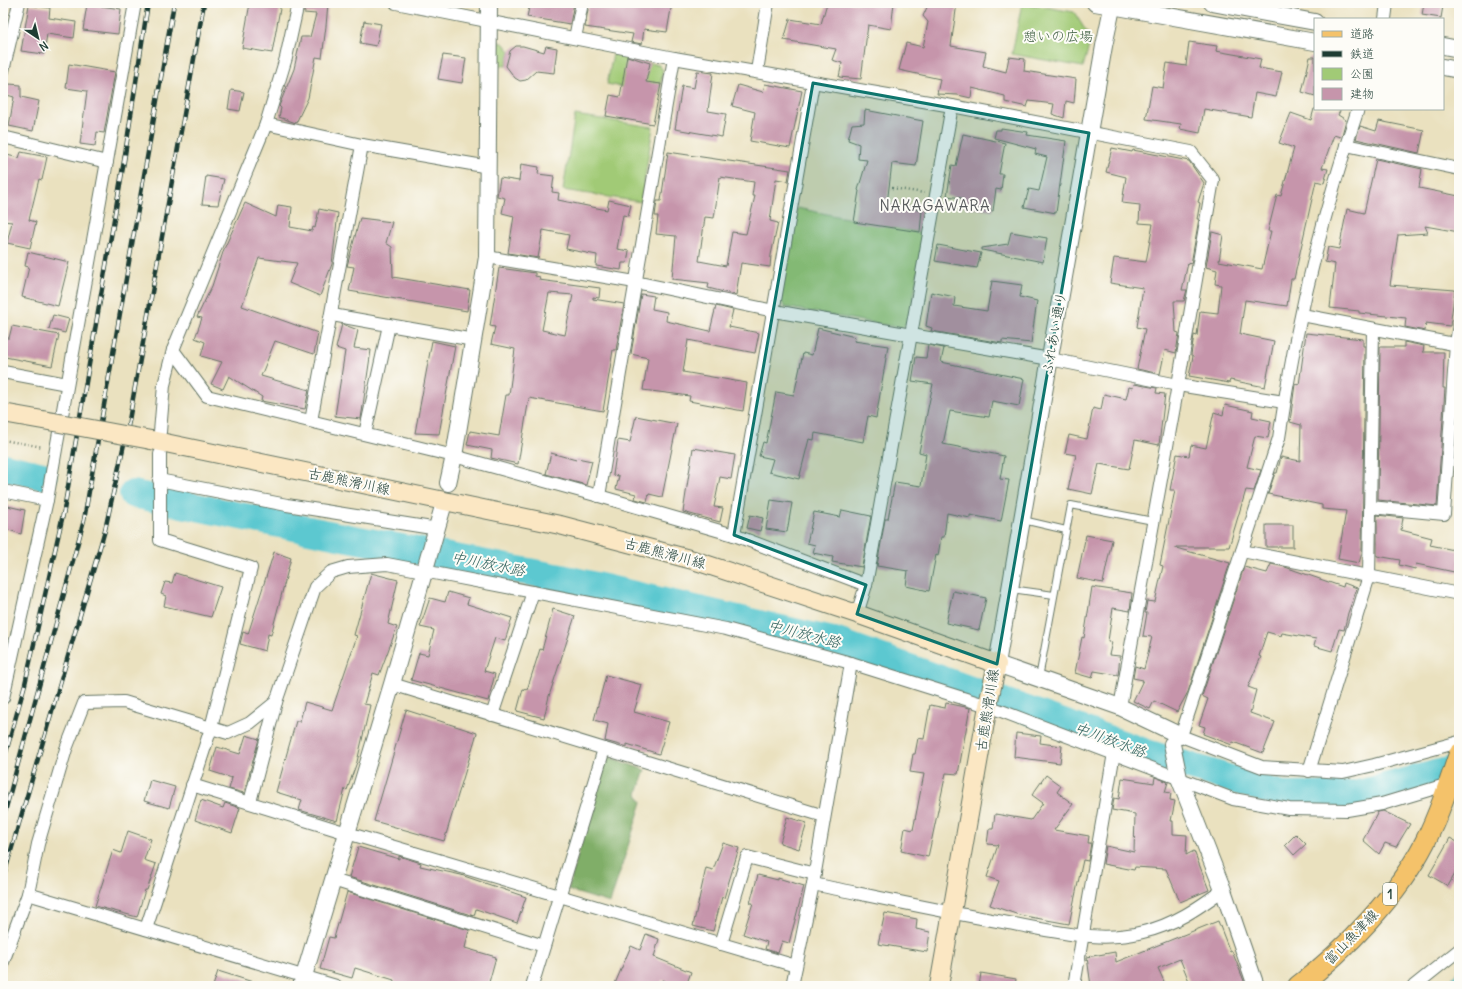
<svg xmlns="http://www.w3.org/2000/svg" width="1462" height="989" font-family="Delius,'Klee One',sans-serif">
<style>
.green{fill:#a1ca76;stroke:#608455}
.forest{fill:#80ae67;stroke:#50764e}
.water{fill:#5bc8d0;stroke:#3d8282}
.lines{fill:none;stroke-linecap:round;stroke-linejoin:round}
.river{stroke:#5bc8d0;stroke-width:28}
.building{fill:#c695ab;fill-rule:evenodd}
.service-casing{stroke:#667665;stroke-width:8}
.minor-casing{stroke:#667665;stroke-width:14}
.tertiary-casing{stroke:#667665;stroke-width:18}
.secondary-casing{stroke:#667665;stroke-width:20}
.primary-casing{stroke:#667665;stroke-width:22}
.path{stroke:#667665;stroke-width:2.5;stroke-dasharray:1 3;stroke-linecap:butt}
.service{stroke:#fff;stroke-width:6}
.minor{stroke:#fff;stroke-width:12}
.tertiary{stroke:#fff;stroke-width:16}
.secondary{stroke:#fbe7c3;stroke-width:18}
.primary{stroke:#f4c26a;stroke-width:20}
.rail-casing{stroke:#1f3d34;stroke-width:4.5}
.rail{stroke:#fdfcf7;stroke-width:3;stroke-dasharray:9;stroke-linecap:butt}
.secondary-bridge-casing{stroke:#667665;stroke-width:20;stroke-linecap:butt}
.secondary-bridge{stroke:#fbe7c3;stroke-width:18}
.marked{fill:#0f766e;fill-opacity:0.2;stroke:#0f766e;stroke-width:3;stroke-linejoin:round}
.labels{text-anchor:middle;stroke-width:4;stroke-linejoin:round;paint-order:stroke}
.shield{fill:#fdfcf7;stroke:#62766e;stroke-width:1}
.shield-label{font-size:13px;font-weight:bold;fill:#1f3d34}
.park-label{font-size:14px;fill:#406044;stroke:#fdfcf7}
.street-label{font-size:14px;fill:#1f3d34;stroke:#fdfcf7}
.neighbourhood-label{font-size:15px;letter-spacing:1px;fill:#595c5e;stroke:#fdfcf7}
.water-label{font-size:15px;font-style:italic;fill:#2e605b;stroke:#fdfcf7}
</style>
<rect width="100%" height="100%" fill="#fdfcf7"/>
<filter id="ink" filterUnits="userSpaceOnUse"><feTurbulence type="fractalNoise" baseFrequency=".025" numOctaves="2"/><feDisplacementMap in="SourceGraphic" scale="8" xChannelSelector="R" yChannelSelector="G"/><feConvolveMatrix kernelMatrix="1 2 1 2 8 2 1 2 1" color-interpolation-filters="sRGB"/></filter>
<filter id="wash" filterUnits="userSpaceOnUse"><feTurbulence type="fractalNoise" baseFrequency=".012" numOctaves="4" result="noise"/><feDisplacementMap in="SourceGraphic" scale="16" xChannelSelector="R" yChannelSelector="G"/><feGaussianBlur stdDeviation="0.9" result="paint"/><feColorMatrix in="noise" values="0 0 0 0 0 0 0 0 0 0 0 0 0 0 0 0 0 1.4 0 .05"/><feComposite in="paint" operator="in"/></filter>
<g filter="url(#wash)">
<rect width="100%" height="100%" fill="#eae1bf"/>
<g class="green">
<path d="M1022,3L1074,12L1091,39L1083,67L1012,54Z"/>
<path d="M497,42L503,43L510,51L506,66L497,65Z"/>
<path d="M613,54L659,65L663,70L659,94L607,84Z"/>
<path d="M575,115L653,127L641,202L563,190Z"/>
<path d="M797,208L925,234L909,321L902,328L785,307L780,299Z"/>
</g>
<path class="forest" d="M606,756L645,770L637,794L642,802L610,903L568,890Z"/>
<path class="water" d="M1459,972V986H1441Z"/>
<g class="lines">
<g class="river">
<path d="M3,467L43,476"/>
<path d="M133,494L343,537L561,578L837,642L1144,752L1286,796L1354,795L1459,768"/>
</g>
</g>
<g id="blocks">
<g class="building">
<path d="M250,3H281L272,53L242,48Z"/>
<path d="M305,3H328L326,26L322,58L316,57L308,98L296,123L279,117L281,108L279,106L294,69L301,37H310L316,14L304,13Z"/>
<path d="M530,3H574L570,24L527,17Z"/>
<path d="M589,3H672L667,32L644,29L642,44L631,42L633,34L585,27Z"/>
<path d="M827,3H894L891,29L868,25L861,79L839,77L842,63L832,60L836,49L784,40L790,19L821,24Z"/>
<path d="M929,3H957L951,46L986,52L983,66L1006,72L1009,57L1025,59L1024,71L1076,79L1074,103L1066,101L1064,118L1052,114L1054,104L1029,101L1027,107L1005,102V96L972,88L971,98L958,95L937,94L940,79L899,70L906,43L923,47L928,22L923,16Z"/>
<path d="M1424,3L1443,6L1441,18L1422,15Z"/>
<path d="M87,4L121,9L118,34L83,30Z"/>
<path d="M29,5L50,8L49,18L76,22L74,38L47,34L44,54L21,51Z"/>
<path d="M364,21L381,24L376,46L360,43Z"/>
<path d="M1189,42L1217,46L1216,51L1261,59L1259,68L1282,72L1276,97L1255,93L1251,117L1204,109L1200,133L1180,129L1181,124L1146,119L1152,86L1163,88L1167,63L1186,66Z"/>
<path d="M516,46H523L544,52L546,46L557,48L554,73L536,71L526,80L520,81L515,78L506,66L510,51Z"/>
<path d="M443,55L466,58L462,83L438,79Z"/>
<path d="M627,56L650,63L646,82L661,84L653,124L606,116L610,95L620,97Z"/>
<path d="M1310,57H1315V96L1302,92Z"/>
<path d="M69,64L115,72L104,133L97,132L95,146L80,144L87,91L66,88Z"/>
<path d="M697,71L713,73L708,111L726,114L722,137L675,129L682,86L694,88Z"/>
<path d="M9,84L21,85V97L39,101L33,131L9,126L14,97L7,95Z"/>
<path d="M765,84L802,91L790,148L750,141L755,112L732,106L738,85L763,92Z"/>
<path d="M231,90L244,92L240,111L228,109Z"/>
<path d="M1314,109H1341L1338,115L1346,120L1342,135L1340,137L1334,135L1322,168L1328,169L1324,183L1316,181L1294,279H1291L1287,306L1245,300L1240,334L1274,341L1265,387L1230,380L1229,383L1189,376L1193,356L1191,355L1194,335L1197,336L1200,311L1218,313L1221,285L1215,284L1217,270L1206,267L1212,232L1223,235L1219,261L1262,269L1271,231H1268L1277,195L1281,196L1294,148L1279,143L1291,113L1311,120Z"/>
<path d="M865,110L923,121L916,166L892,163L887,204L922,210L920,232L854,222L859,191L858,190L867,160L858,159L859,144L848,140L852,124L864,123Z"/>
<path d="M1379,121L1424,130L1419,153L1356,139L1360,126L1376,131Z"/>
<path d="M1001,128L1028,132L1027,135L1066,141L1056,213L1024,207L1029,189L1039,191L1047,157L1035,154L1036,149L994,138L996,130H1001Z"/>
<path d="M963,134L1005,143L999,174H1003L1001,190L996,189L993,211L965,207L962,198L947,196L952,165L956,166Z"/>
<path d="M1112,148L1132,152L1133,150L1189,161L1204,183L1198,202L1200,203L1197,219H1199L1191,264L1188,263L1182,290H1187L1185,297L1184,301H1174L1176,332L1179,333L1176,353L1165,350L1160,374L1137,369L1145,329L1137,327L1143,288L1110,283L1114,258L1146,262L1153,224L1139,223L1140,205L1122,203L1126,177L1106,172Z"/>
<path d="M21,152L47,157L42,180L39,179L29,220L36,222L30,248L7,243L12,222L3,221V154L19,158Z"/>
<path d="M668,152L790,170L788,181L776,179L770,221L778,223L771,255L770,267L741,263L736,295L708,288L709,283L672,279L676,236L656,234L658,216H655L657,201H661ZM720,177L754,182L752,196H755L746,234L732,232L726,266L699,261L705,217L714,218Z"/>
<path d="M1376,159L1422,169L1419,188L1459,196V232L1425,226L1428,233L1398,235L1390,285L1455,290L1450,326L1426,323L1425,331L1405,327L1406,318L1359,313V311L1330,308L1335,264L1325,262L1328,247L1339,249L1347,209L1364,213Z"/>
<path d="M521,164L539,167L538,174L554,176L552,192L559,193L558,200L607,210L609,200L631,205L628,216L623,215L617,249L629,251L627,263H622L621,270L596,266L597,255L566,249L569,235L543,230L538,258L508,253L514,216L502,213L505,198L497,196L500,178L519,181Z"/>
<path d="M206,176L224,179L218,205L202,204Z"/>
<path d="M245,203L276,217L278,205L292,207L290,227L312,231L313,227L315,228L319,209L338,213L332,264L320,296L289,283L297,263L259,258L242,306L318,333L314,354L275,341L261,376L309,390L305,409L261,401L262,397L229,376L223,389L211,384L222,362L201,356L205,342L195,338L202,318L197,317L212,286L224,249Z"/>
<path d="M360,218L392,222L386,243L392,247L393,277L470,290L467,311L349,291L354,267L347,266Z"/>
<path d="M1011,232L1047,238L1043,262L982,250V248L1008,244Z"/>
<path d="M938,245L981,253L977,268L935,261Z"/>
<path d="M28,252L69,262L58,306L22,297L29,267L25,266Z"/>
<path d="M499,268L535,273V276L540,277L539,280L600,288L599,298L593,297V299L624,304L616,350H613L603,411L529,398L518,464L491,458L492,450L467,445L470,431L499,436L506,395H509L515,349L491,344L495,327L490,326ZM549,293L573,295L565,335L542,330Z"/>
<path d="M992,281L1022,285L1020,297L1037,301L1031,343L1002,340V343L931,331L932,328L926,326L931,292L955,297L954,306L987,311Z"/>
<path d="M641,294L654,296L652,309L667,312L666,321L710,331L716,306L733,310L729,327L759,333L755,353L688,340L683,372L747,383L743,411L689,401L690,396L643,390L648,358L631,354Z"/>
<path d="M53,315L69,319L65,333L49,329Z"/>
<path d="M342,324L358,330L354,348L371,350L361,419L335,416L345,351L336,348Z"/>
<path d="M12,326L59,335L52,366L5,357L6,354H3V338H9Z"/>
<path d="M818,328L855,337L854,341L888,346L876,418L868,416L863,442L815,433L814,440L809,439L799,479L769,472L773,459L759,456L763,442L766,443L776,392L794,395L803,353L812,355Z"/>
<path d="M1306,333L1363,339V346H1365L1362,553L1359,563L1338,559L1346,511L1322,509V505L1268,494L1275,473H1277L1281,457L1300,461L1301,425L1290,422L1295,384L1299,385Z"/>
<path d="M432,341L455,346L439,434L415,433Z"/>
<path d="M1404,342L1424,346L1423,352H1444L1443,388H1445L1437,506L1378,500L1380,347H1404Z"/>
<path d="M928,345L944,348L941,362L1024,379L1019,406L992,401L989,417L950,411L943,444L1004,456L1000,479L1009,480L1001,521L970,515V518L947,513L944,537H941L938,556L936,555L929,591L906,586L908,571L877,566L885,519H888L895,482L921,486L926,454L919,452L933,384L912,381L916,357L926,358Z"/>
<path d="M1134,384L1157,388L1156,393L1165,394L1159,445L1135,440L1129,469L1099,464L1092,494L1068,489L1076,455L1065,453L1069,435L1087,439L1093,408L1101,410L1104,394L1126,399L1129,387L1133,388Z"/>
<path d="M1225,405L1253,411L1252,417L1271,421L1268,438L1255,436L1247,467L1261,470L1254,491L1246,490L1229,547H1176V548L1230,563L1188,692L1177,712L1154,701L1150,709L1133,701L1143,680L1133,678L1135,666L1144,669L1152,637L1143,636L1147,613H1145L1147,601L1155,602L1163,566L1160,565L1175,490H1170L1177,454L1189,456L1191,445L1206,448L1214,412L1223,415Z"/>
<path d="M636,416L677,424L662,497L649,494L647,502L635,499L636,494L616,489L619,476L613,475L618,440L630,442Z"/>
<path d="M693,448L735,455L731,479L720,477L714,507L723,508L720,522L683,512Z"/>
<path d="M551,453L576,460L577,458L592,461L586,485L546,474Z"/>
<path d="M771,500L792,503L787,532L766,529Z"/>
<path d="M3,505L25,510L21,534L3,528Z"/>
<path d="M842,510L871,516L862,567L832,562L833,557L813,553L815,545L807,543L814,512L840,517Z"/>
<path d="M750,515L763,518L760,531L747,528Z"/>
<path d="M1377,515L1403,518L1401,530L1432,538L1430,545L1459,551V573L1416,564L1415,569L1399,565L1400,560L1377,556Z"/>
<rect x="1266" y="525" width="27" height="22"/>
<path d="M1086,535L1112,540L1103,583L1077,578Z"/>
<path d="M274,552L291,558L271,635L268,634L265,651L240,644L243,632L248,634Z"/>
<path d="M1271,564L1285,567L1343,587L1344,583L1357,588L1348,613L1344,630L1339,629L1332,651L1314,646L1316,639L1282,633L1281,636L1267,632L1259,656L1261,657L1248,687L1256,690L1250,713L1275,722L1263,753L1233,742L1232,745L1203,734L1205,727L1199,725L1208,699L1202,696L1244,567L1267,573Z"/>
<path d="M175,573L221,587L211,617L164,606L166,596L161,594L165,582L172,583Z"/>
<path d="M371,573L398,580L388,624L397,627L379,675L373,673L364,704L370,705L357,762L347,790L345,789L337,821L299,810L302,800L276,792L296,721H300L305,702L332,710L357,636L354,635Z"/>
<path d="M1092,587L1132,593L1130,611L1113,608L1108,641L1112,642L1109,655L1120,656L1118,675L1094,671L1092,678L1075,673L1082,637L1084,638Z"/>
<path d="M953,591L986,598L979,630L946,623Z"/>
<path d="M448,592L469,598L467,604L512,618L505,641L495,638L484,671L495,674L488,701L411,680L419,653L428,655L434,630L420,627L430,598L445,602Z"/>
<path d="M553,609L575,616L549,696L544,718L517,711L523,689L527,690L540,649L542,650Z"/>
<path d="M606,675L642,685L634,712L669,722L659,754L627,744V747L605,741L608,724L594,720Z"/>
<path d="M946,703L970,708L958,774L946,773L928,857L901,851L905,828L913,830L924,774L910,772L913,754H915L918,738L924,739L930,705L945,708Z"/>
<path d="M406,710L477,733L444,841L374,821Z"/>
<path d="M1016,733L1041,736L1040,743L1062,746L1060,763L1014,757Z"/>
<path d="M246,735L259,739L244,793L229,789L232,778L210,771L217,747L240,754Z"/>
<path d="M1046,775L1061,786L1057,792L1073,804L1054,830L1089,836L1088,843H1091L1088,861L1083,860L1069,924L1019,915L990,905L999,881L987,877L998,845L987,844L989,829H993L995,814L1031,820L1043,803L1032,795Z"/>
<path d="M1155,777L1168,782L1165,792L1171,793L1170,800L1175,801L1171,821H1173V834L1187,835L1186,855L1194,851L1209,890L1180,902L1166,869L1135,867L1134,870L1103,864L1106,846L1134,852L1135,814L1112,810L1114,798L1119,799L1122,778L1154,783Z"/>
<path d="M150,780L175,787L169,808L144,801Z"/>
<path d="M201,800L223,808L225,803L240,808L232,833L195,820Z"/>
<path d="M1383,811L1410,824L1396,847L1385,843L1379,854L1363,840L1378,812Z"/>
<path d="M787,817L807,823L799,849L780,843Z"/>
<path d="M128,831L151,839L144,860L156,864L147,890H145L137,917L95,906L113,850L121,853Z"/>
<path d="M1296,834L1306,844L1294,855L1285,845Z"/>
<path d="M1450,838L1459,843V867L1448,886L1429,875Z"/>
<path d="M723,843L739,848L724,898L722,897L713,931L693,926L706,868L713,870Z"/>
<path d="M358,847L399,859V856L421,863L420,866L461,875L526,897L517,923L476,909L474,916L352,878L349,877Z"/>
<path d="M758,875L778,880V878L804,886L789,943L782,941L778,953L765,949L767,942L743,934L753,903H750Z"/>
<path d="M347,892L469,930L465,948L496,957L488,986H393L394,980L355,968L352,978L320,969L329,937L334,938Z"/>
<path d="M885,913L917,919L916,929L930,932L927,952L878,944Z"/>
<path d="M1218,921L1230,952L1232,951L1246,986H1215L1213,982L1202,986H1191L1180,959L1158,968L1166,986H1091L1087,957L1115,952L1116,962Z"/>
<path d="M646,934L659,939L654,957L691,972L686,986H676L662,980L661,986H614L631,946L640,950Z"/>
<path d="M218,971L256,983L255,986H213Z"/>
<path d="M981,973L1016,979L1015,986H979Z"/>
</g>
</g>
</g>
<g filter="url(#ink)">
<use href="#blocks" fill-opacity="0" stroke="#667665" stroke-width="1"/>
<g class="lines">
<defs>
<g id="service">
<path d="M1023,520L1066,530"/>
<path d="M1011,589L1054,595"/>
<path d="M1039,678L1071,505L1153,521"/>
</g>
<g id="minor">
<path d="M298,3L286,58L266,124L173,350L207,396L454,456L599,496L734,535L866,585"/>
<path d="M396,3L674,58L952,106L1191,152L1213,180L1178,385L1120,707"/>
<path d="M1385,19L1387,3"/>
<path d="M575,38L582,3"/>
<path d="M3,71L19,3"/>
<path d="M757,71L768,3"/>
<path d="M1358,109C1322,216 1295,326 1279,438L1181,736L1262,767L1343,772L1374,765L1459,742"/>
<path d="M266,124L362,145L489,167"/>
<path d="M3,137L107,162"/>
<path d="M1346,145L1459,169"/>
<path d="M487,257L635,282L774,311L1050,359L1178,385L1284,402"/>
<path d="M332,315L474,340"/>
<path d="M1302,315L1459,345"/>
<path d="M3,372L67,384"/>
<path d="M311,421L362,145"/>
<path d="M160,432L164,385L173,350"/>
<path d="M365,434L389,325"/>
<path d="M159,480L287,505L438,529"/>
<path d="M3,491L47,500L3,698"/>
<path d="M599,496L674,58"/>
<path d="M47,500L135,3"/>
<path d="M1370,507L1444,514L1456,344L1459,323"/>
<path d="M734,535L813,83"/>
<path d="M1242,551L1459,594"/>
<path d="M857,614L866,585L952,106"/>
<path d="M392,684L824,816"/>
<path d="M492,715L533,592"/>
<path d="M1309,771L1369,576L1373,329"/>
<path d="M192,785L347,833L796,966"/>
<path d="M250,802L276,702"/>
<path d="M333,880L544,946"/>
<path d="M813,884C876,897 939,911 1003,922C1049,930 1097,944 1143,932C1174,925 1198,908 1223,890"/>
<path d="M28,894L336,986"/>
<path d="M146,929L211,728L251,568L160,540V454"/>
<path d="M721,944L747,857L815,874"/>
<path d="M3,962L28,894L38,844L66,749L84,703L124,702L228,733L250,723L276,702L315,587L331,572L348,567L387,564L726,629L851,663L988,706L1233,799L1289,809L1347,810L1382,804L1452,783"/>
<path d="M532,986L604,749"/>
<path d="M792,986L813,884L851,663"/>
<path d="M1074,986L1114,753"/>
<path d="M1414,986L1459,950"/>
</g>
<g id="tertiary">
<path d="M1095,3L1315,42"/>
<path d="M1113,3L1104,46L997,664L1120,707L1181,736"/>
<path d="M1212,3L1315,22"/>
<path d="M1443,46L1459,49"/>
<path d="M1443,67L1459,70"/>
<path d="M448,483L454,456L487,257L489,3"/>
<path d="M1172,744L1179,778L1223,890L1256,986"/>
<path d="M301,986L392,684L442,510"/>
</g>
<g id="secondary">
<path d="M3,413L54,422"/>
<path d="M151,440L560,525L693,560L857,614L997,664L989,700L939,986"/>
</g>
<path id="primary" d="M1298,986C1346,950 1398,895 1425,842C1439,814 1449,784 1459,754"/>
</defs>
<use href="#service" class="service-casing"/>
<use href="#minor" class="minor-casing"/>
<use href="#tertiary" class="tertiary-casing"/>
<use href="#secondary" class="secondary-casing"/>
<use href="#primary" class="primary-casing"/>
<g class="path">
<path d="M892,188L924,193"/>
<path d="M5,429L3,440L43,447"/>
</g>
<use href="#service" class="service"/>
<use href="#minor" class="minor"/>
<use href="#tertiary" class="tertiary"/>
<use href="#secondary" class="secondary"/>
<use href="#primary" class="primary"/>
<defs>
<g id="rail">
<path d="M3,763L25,684L64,510L124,161L148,3"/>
<path d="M3,819L84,520L174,3"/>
<path d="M3,878L105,530L128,426L204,3"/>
</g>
</defs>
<use href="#rail" class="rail-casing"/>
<use href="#rail" class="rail"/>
<defs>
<path id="secondary-bridge" d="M54,422L151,440"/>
</defs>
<use href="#secondary-bridge" class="secondary-bridge-casing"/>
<use href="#secondary-bridge" class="secondary-bridge"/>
</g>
</g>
<path class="marked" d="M813,83L1089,133L997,664L857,614L866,585L734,535Z"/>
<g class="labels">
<rect class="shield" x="1383" y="883" width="14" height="22" rx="3"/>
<g class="shield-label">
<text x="1390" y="899">1</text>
</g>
<g class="park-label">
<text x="1058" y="41">憩いの広場</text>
</g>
<g class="street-label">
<text transform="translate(1054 333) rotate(-80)" y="5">ふれあい通り</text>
<text transform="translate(349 481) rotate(12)" y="5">古鹿熊滑川線</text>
<text transform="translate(665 553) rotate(15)" y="5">古鹿熊滑川線</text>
<text transform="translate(987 710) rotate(-81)" y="5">古鹿熊滑川線</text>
<text transform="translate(1351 937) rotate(-46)" y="5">富山魚津線</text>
</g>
<g class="neighbourhood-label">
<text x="935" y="211">NAKAGAWARA</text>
</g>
<g class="water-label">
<text transform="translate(488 564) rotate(11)" y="5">中川放水路</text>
<text transform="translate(804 634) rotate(14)" y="5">中川放水路</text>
<text transform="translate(1110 740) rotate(20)" y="5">中川放水路</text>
</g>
</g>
<rect width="1462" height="989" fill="none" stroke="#fdfcf7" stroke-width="16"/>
<rect x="1314" y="18" width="130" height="92" fill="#fdfcf7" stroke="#a4b0a9"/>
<rect x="1322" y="31" width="20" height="6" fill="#f4c26a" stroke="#a4b0a9"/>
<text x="1350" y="38" font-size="12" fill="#1f3d34">道路</text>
<rect x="1322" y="51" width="20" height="6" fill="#1f3d34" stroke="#a4b0a9"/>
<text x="1350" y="58" font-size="12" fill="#1f3d34">鉄道</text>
<rect x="1322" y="68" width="20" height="12" fill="#a1ca76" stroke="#a4b0a9"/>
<text x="1350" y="78" font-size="12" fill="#1f3d34">公園</text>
<rect x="1322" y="88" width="20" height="12" fill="#c695ab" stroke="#a4b0a9"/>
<text x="1350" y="98" font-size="12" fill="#1f3d34">建物</text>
<g transform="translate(38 38) rotate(145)" stroke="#fdfcf7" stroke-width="3" paint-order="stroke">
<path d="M0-3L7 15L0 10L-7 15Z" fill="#1f3d34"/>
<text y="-6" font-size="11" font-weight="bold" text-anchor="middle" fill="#1f3d34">N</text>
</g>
</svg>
